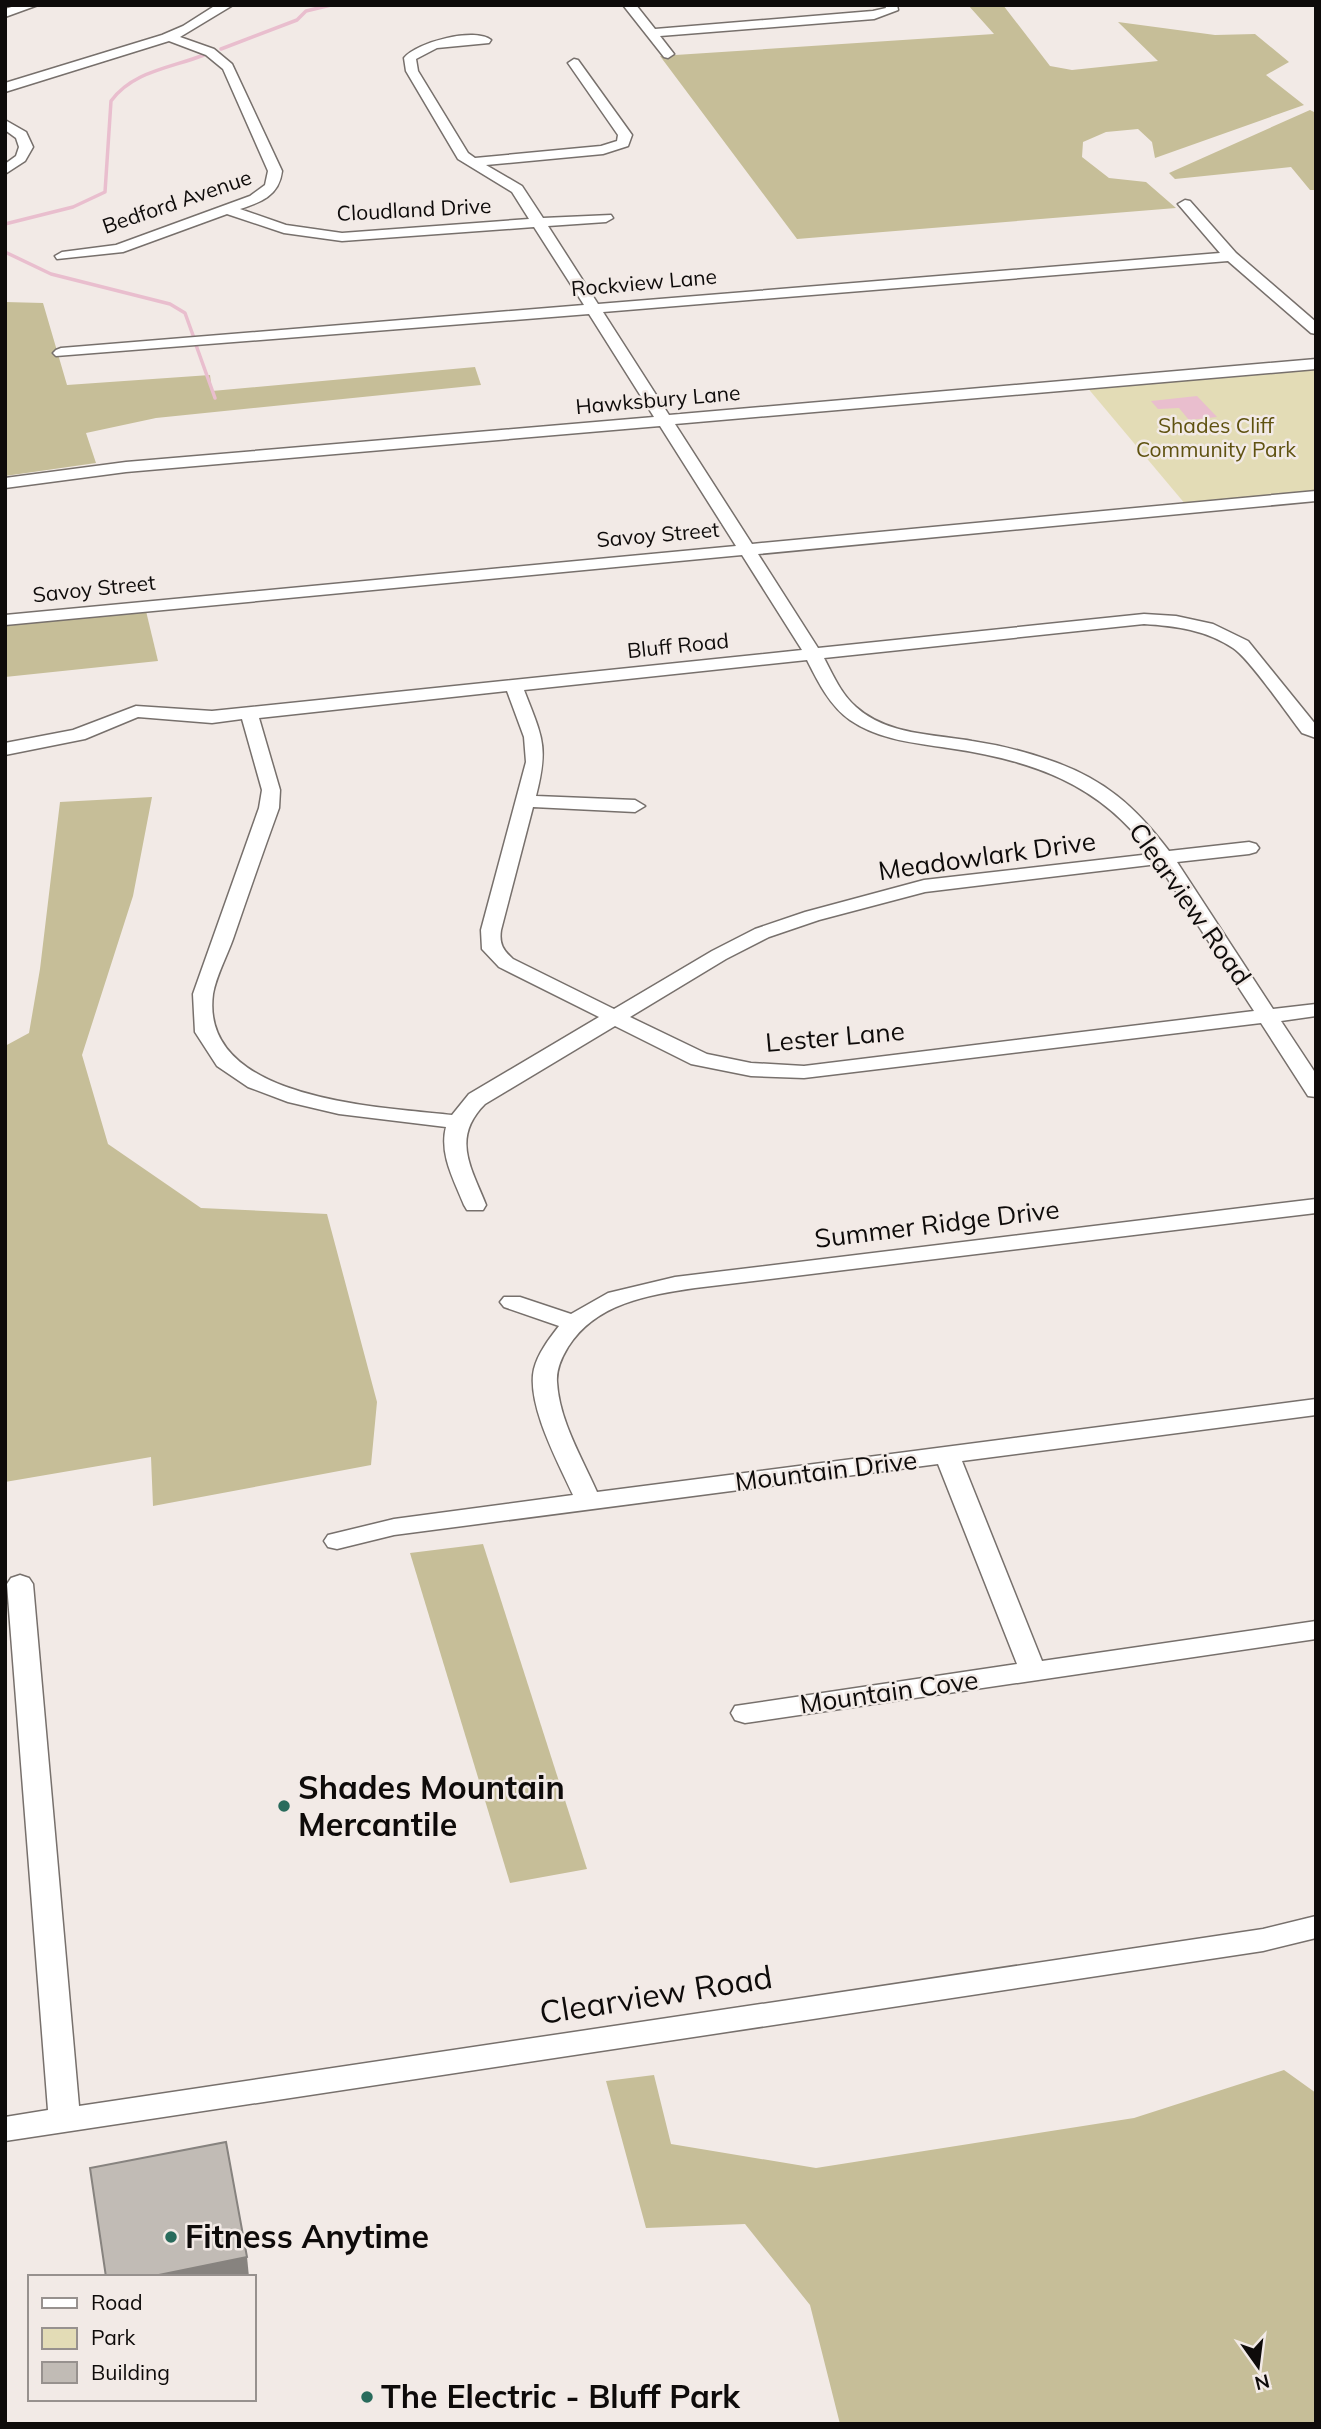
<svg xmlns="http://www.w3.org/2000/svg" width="1321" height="2429" font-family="Mulish,sans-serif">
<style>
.green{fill:#e3dcb6}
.forest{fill:#c6be98}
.water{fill:#e9bece}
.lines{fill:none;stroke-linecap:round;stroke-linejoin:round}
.stream{stroke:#e9bece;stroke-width:3.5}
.street-casing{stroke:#77706c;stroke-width:3}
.street{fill:#fff;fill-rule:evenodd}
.shaded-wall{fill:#87837f}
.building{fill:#c1bbb5;stroke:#87837f;stroke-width:2}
.poi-dot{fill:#296b5c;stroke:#f2eae6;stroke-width:2.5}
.labels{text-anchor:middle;stroke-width:5;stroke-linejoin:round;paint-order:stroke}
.far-street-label{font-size:21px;fill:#0e0b0a;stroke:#f2eae6}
.far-park-label{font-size:21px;fill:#5f5210;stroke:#f2eae6}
.street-label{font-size:26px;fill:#0e0b0a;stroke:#f2eae6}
.near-poi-label{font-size:32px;font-weight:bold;fill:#0e0b0a;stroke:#f2eae6;text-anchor:start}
.near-street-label{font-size:32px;fill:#0e0b0a;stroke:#f2eae6}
</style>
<rect width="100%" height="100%" fill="#f2eae6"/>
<path class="green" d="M1316,367V492L1186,505L1086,386Z"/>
<g class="forest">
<path d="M968,5H1003L1050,66L1072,70L1158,61L1118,22L1215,35L1255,34L1289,62L1266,75L1304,105L1155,158L1152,142L1138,129L1106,132L1083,142L1082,157L1109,178L1146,182L1176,208L797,239L660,56L994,34Z"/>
<path d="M1310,110L1316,113V190H1310L1291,167L1175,179L1169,173Z"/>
<path d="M5,302L43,303L67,385L210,375L212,391L475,367L481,385L156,418L86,433L96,463L5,476Z"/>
<path d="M146,611L158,661L5,677V625Z"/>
<path d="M152,797L133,896L82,1055L108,1144L201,1208L327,1214L377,1402L371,1465L153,1506L151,1457L5,1482V1046L29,1033L40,969L60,802Z"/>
<path d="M483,1544L587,1869L510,1883L410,1553Z"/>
<path d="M1284,2070L1316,2093V2424H840L810,2305L745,2224L646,2228L606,2081L654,2075L671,2144L816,2168L1134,2118Z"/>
</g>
<path class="water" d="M1197,396L1217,417L1189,420L1179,408L1158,409L1151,401Z"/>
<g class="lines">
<g class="stream">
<path d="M221,49L297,20L306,11L331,5"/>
<path d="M5,224L73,207L105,192L111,101C133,71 171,68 204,55"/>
<path d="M5,252L51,274L170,304L185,313L194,338"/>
<path d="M196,345L215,398"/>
</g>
<defs>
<g id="street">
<path d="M18,5H38L5,17V9Z"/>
<path d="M216,5H233L180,37L214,49L232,64L282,171C279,196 261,202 240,209L286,225L342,233L529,219L512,192L458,159L406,71L404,58C417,42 475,27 491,40L489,43L437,48L416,59L418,71L468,153L475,158L601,146L617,141L618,135L568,63L574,59L578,60L632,135L628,146L603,154L486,165L522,186L543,218L611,215L613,218L606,222L548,226L598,304L1220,253L1178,204L1185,200L1190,201L1236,253L1316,322V334L1311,333L1228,261L603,312L669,415L1316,359V369L675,424L752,544L1316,491V501L758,554L818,648L1144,614L1176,616L1213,624L1248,641L1316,725V738L1302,733C1288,715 1249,658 1233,648C1206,630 1176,626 1144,624L824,658C833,675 841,694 856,707C887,735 933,734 972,741C998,745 1024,751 1049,760C1103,778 1135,806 1169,851L1249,842L1256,844L1259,848L1256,852L1249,854L1177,862L1273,1009L1316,1004V1016L1281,1021L1316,1074V1097L1308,1096L1261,1023L804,1078L751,1076L691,1064L615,1026L485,1104C451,1138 471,1167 486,1205L483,1210H467L464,1205C454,1180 439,1154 446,1127L339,1114L288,1102L248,1087L217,1066L195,1032L193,994L259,808L262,790L242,719L212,723L138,717L85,739L5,755V743L73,730L136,706L212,711L802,650L742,555L5,625V615L736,546L660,426L126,472L5,488V478L126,462L654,417L589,314L56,356L53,353L56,350L61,348L584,305L534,227L342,241L284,233L227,214L123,252L57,259L55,256L62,252L116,245L250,196L265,185L268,171L223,69L206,55L169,41L5,92V83L162,35L183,26ZM807,660C818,682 830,706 850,720C879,740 915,743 948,748C1031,760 1100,783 1151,854L924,880L805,912L755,929L712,951L614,1009L513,959C503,950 499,944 501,930L533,807L635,812L645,806L635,800L536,796C549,745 542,737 524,690ZM507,691L524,737L526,762L481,930L482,949L499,967L599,1017L469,1094L452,1115C381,1107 199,1101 213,994C216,976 227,956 233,939C248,895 263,852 279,808L280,790L259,718ZM1158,864L1254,1011L804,1066L751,1063L707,1054L630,1017L726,959L769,937L819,920L925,892Z"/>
<path d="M623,5H636L655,29L873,11L886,8L885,5H897L898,10L874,19L660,36L674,54L668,58L664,57Z"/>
<path d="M5,120L26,132L33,147L25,161L5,174V164L16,156L19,147L16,138L5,130Z"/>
<path d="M1316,1199V1213L695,1288C648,1295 596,1303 568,1347C562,1357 556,1369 557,1382C559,1420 582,1458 597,1492L1316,1399V1415L962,1461L1042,1661L1316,1621V1639L745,1723L735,1720L731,1713L735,1706L1017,1664L938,1464L394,1535L337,1549L328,1547L324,1541L328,1535L394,1519L573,1495C559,1464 526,1404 534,1369C538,1353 549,1339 559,1326L504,1307L500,1302L504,1297H520L571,1314L608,1293L675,1277Z"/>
<path d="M20,1575L29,1578L33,1584L79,2106L1263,1929L1316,1916V1938L1263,1951L5,2141V2117L48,2110L7,1584L11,1578Z"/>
</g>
</defs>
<use href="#street" class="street-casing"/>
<use href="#street" class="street"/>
</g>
<path class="shaded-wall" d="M247,2257L249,2277H149Z"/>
<path class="building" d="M226,2142L247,2257L149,2277H106L90,2168Z"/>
<g class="poi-dot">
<circle cx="284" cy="1806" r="7"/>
<circle cx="171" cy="2237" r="7"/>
<circle cx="367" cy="2397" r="7"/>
</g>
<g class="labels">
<g class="far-street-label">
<text transform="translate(177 202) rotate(-19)" y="7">Bedford Avenue</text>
<text transform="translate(414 210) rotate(-3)" y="7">Cloudland Drive</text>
<text transform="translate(644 283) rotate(-5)" y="7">Rockview Lane</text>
<text transform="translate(658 400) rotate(-5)" y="7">Hawksbury Lane</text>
<text transform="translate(658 535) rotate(-5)" y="7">Savoy Street</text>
<text transform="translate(94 589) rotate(-6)" y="7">Savoy Street</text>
<text transform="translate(678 646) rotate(-6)" y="7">Bluff Road</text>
</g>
<g class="far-park-label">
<text x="1216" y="433">Shades Cliff<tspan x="1216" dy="24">Community Park</tspan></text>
</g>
<g class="street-label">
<text transform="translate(987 856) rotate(-8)" y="9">Meadowlark Drive</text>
<text transform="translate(1190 904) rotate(55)" y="9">Clearview Road</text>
<text transform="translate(835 1037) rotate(-5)" y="9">Lester Lane</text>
<text transform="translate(937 1224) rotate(-7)" y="9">Summer Ridge Drive</text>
<text transform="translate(826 1471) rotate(-7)" y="9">Mountain Drive</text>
<text transform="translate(889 1692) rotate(-8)" y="9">Mountain Cove</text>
</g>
<g class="near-poi-label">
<text x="298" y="1799">Shades Mountain<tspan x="298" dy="37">Mercantile</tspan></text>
<text x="185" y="2248">Fitness Anytime</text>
<text x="381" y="2408">The Electric - Bluff Park</text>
</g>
<g class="near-street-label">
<text transform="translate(656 1995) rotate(-9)" y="11">Clearview Road</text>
</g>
</g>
<rect width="1321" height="2429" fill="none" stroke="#0e0b0a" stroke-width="14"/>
<rect x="28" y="2275" width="228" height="126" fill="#f2eae6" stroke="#97918e" stroke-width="2"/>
<rect x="42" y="2298" width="35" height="10" fill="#ffffff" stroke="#97918e" stroke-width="2"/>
<text x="91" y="2310" font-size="21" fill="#0e0b0a">Road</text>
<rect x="42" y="2328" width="35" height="21" fill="#e3dcb6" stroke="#97918e" stroke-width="2"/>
<text x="91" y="2345" font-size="21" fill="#0e0b0a">Park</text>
<rect x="42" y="2362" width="35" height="21" fill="#c1bbb5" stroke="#97918e" stroke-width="2"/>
<text x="91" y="2380" font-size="21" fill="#0e0b0a">Building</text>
<g transform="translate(1258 2366) rotate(166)" stroke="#f2eae6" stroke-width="5" paint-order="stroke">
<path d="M0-5L12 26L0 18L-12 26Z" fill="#0e0b0a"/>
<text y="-10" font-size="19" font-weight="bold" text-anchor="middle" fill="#0e0b0a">N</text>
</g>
</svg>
